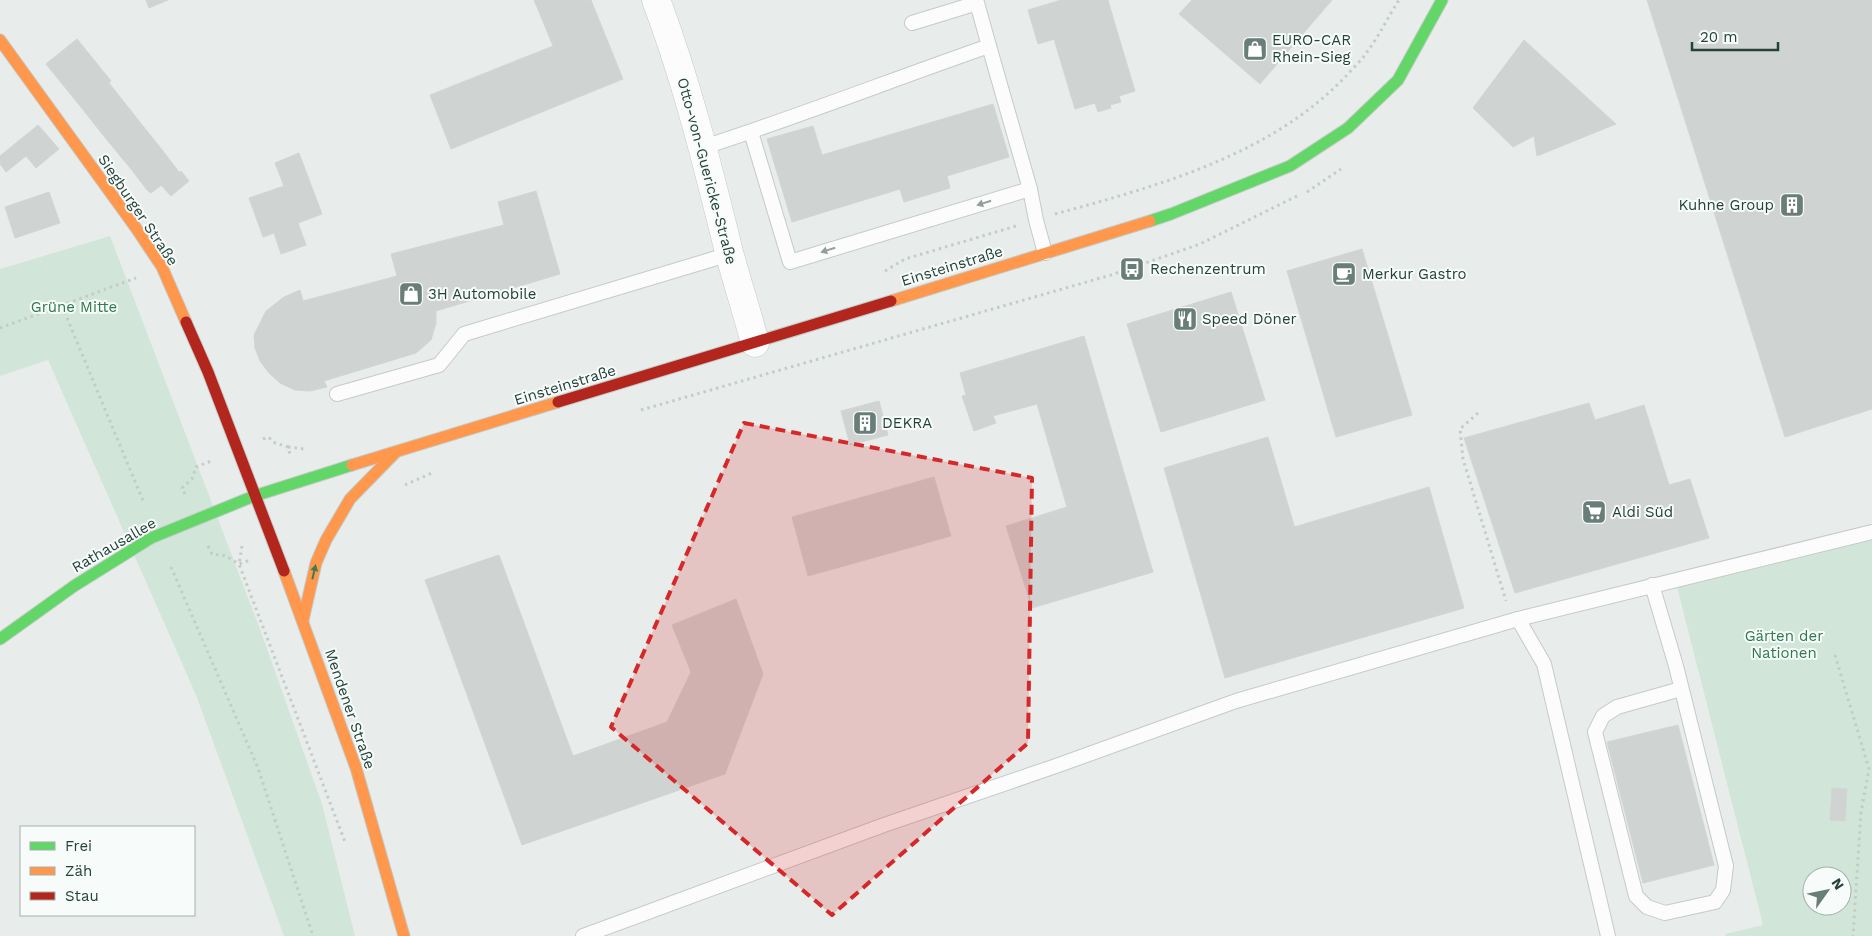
<svg xmlns="http://www.w3.org/2000/svg" width="1872" height="936" font-family="'Work Sans',sans-serif">
<style>
.green{fill:#d1e6d8;fill-rule:evenodd}
.building{fill:#cfd4d2;stroke:#d1d6d4}
.lines{fill:none;stroke-linecap:round;stroke-linejoin:round}
.lane-casing{stroke:#c5cac8;stroke-width:16}
.street-casing{stroke:#c5cac8;stroke-width:29}
.fast-casing{stroke:#c3cbc8;stroke-width:13}
.slow-casing{stroke:#c3cbc8;stroke-width:13}
.jam-casing{stroke:#c3cbc8;stroke-width:13}
.path{stroke:#c3ccca;stroke-width:3;stroke-dasharray:2.5 4;stroke-linecap:butt}
.lane{stroke:#fcfcfc;stroke-width:14}
.street{stroke:#fcfcfc;stroke-width:28}
.fast{stroke:#63d668;stroke-width:11}
.slow{stroke:#ff974d;stroke-width:11}
.jam{stroke:#b3261e;stroke-width:11}
.oneway{fill:#909f9b}
.oneway2{fill:#3d7d4c}
.marked{fill:#d62828;fill-opacity:0.2;stroke:#d62828;stroke-width:4;stroke-dasharray:10 6;stroke-linejoin:round}
.labels{text-anchor:middle;stroke-width:4;stroke-linejoin:round;paint-order:stroke}
.poi-label{font-size:15px;fill:#24423a;stroke:#f7fbf9;text-anchor:start}
.street-label{font-size:15px;fill:#24423a;stroke:#f7fbf9}
.park-label{font-size:15px;fill:#2d7a4b;stroke:#f7fbf9}
</style>
<rect width="100%" height="100%" fill="#e8edeb"/>
<g class="green">
<path d="M110,236L260,629L322,804L355,936H284L196,695L48,360L0,376V269Z"/>
<path d="M1872,532V936H1726L1725,934L1763,925L1675,579ZM1812,876H1842V906H1812Z"/>
</g>
<g class="building">
<path d="M146,0H168L149,8Z"/>
<path d="M534,0H591L623,79L451,149L430,95L553,46Z"/>
<path d="M1061,0H1108L1114,21L1038,44L1028,10Z"/>
<path d="M1192,0H1332L1260,84L1179,14Z"/>
<path d="M1647,0H1872V409L1785,437Z"/>
<path d="M1114,21L1135,91L1119,96L1121,102L1110,105L1111,108L1098,112L1095,103L1075,109L1054,39Z"/>
<path d="M77,39L111,81L80,106L46,64Z"/>
<path d="M1524,40L1616,124L1537,156L1534,136L1513,147L1473,108Z"/>
<path d="M109,83L135,116L107,140L80,106Z"/>
<path d="M993,104L1009,157L947,176L950,188L904,202L900,189L792,222L767,139L813,126L822,155Z"/>
<path d="M135,116L159,146L131,169L107,140Z"/>
<path d="M38,125L59,149L36,168L26,156L6,172L0,164V156Z"/>
<path d="M159,146L179,172L151,193L147,190L131,169Z"/>
<path d="M299,153L322,214L298,223L306,245L281,254L274,233L263,237L249,198L284,186L275,163Z"/>
<path d="M181,171L189,181L171,196L161,185Z"/>
<path d="M536,191L560,274L436,311V323L431,340L416,353L324,381L327,387L310,391L295,390L280,383L269,373L260,361L255,348L254,335L266,311L284,297L300,290L303,301L397,276L391,254L504,225L498,202Z"/>
<path d="M49,192L60,223L15,238L5,207Z"/>
<path d="M1362,249L1412,415L1336,437L1287,271Z"/>
<path d="M1231,292L1265,400L1161,432L1127,324Z"/>
<path d="M1084,336L1153,572L1032,608L1006,526L1067,507L1037,404L993,416L996,423L974,431L962,396L966,395L960,373Z"/>
<path d="M879,401L888,435L850,445L841,411Z"/>
<path d="M1589,403L1595,420L1644,405L1669,485L1690,479L1709,538L1515,593L1464,438Z"/>
<path d="M1268,437L1330,647L1225,678L1164,468Z"/>
<path d="M934,477L951,536L808,576L792,517Z"/>
<path d="M1429,487L1464,608L1330,647L1294,527Z"/>
<path d="M499,555L573,756L667,722L691,672L672,625L736,599L763,674L725,774L522,845L425,580Z"/>
<path d="M1678,725L1714,865L1643,883L1607,742Z"/>
<path d="M1832,788L1847,789L1845,821L1830,820Z"/>
</g>
<g class="lines">
<defs>
<g id="lane">
<path d="M989,46L1030,189L1036,220L1045,253"/>
<path d="M751,132L790,262L1030,189"/>
<path d="M704,147C800,116 894,79 989,46L977,3L912,23"/>
<path d="M337,394L439,365L464,334L730,254"/>
<path d="M1652,585L1676,666L1726,866L1723,890L1715,902L1665,913L1647,907L1636,896L1595,732L1603,716L1617,707L1681,689"/>
<path d="M1518,619L1544,664L1608,936"/>
<path d="M583,936L884,825L1053,767L1236,701L1518,619L1872,532"/>
</g>
<path id="street" d="M656,0C687,82 708,167 729,252C737,282 747,312 755,343"/>
<g id="fast">
<path d="M1150,221L1171,214L1290,166L1348,128L1398,80L1442,0"/>
<path d="M0,639L74,586L151,538L254,496L352,465"/>
</g>
<g id="slow">
<path d="M0,40L136,228L162,267L186,322"/>
<path d="M891,301L1150,221"/>
<path d="M352,465L558,402"/>
<path d="M284,571L356,768L404,936"/>
<path d="M303,620L316,563L326,540L350,499L395,453"/>
</g>
<g id="jam">
<path d="M186,322L208,372L284,571"/>
<path d="M558,402L891,301"/>
</g>
</defs>
<use href="#lane" class="lane-casing"/>
<use href="#street" class="street-casing"/>
<use href="#fast" class="fast-casing"/>
<use href="#slow" class="slow-casing"/>
<use href="#jam" class="jam-casing"/>
<g class="path">
<path d="M1307,192L1341,169"/>
<path d="M1055,214C1158,186 1272,155 1347,75C1354,67 1362,60 1367,52C1379,36 1388,17 1399,0"/>
<path d="M885,271L905,259L1016,226"/>
<path d="M62,306L144,503"/>
<path d="M0,328L136,278"/>
<path d="M641,410L1111,275L1200,244L1297,196"/>
<path d="M1478,413L1460,429L1463,459L1506,601"/>
<path d="M263,439L268,437L275,443L288,447L290,454"/>
<path d="M288,447L304,449"/>
<path d="M405,485L434,472"/>
<path d="M185,494L182,488L192,479L196,467L211,461"/>
<path d="M208,546L212,554L226,556L239,564L250,560"/>
<path d="M242,546L239,564L345,842"/>
<path d="M171,567L258,768L313,936"/>
<path d="M1835,655L1869,769L1861,812L1853,936"/>
</g>
<use href="#lane" class="lane"/>
<use href="#street" class="street"/>
<use href="#fast" class="fast"/>
<use href="#slow" class="slow"/>
<use href="#jam" class="jam"/>
</g>
<defs><path id="oneway-solid" d="M-6-.8H1V-3.2L6.5 0L1 3.2V.8H-6Z" transform="scale(1.25)"/></defs>
<g class="oneway">
<use href="#oneway-solid" transform="translate(984 203) rotate(163)"/>
<use href="#oneway-solid" transform="translate(828 250) rotate(163)"/>
</g>
<use class="oneway2" href="#oneway-solid" transform="translate(314 572) rotate(-77)"/>
<path class="marked" d="M744,423L1032,478L1028,743L832,915L611,727Z"/>
<defs>
<symbol id="shop-square" viewBox="-11 -11 22 22"><rect x="-9" y="-9" width="18" height="18" rx="4" fill="#697e78" stroke="#f7fbf9"/><path d="M-5-2.5h2.3a2.7 3.5 0 0 1 5.4 0H5L5.5 6h-11ZM-1.5-2.5h3a1.5 2.3 0 0 0-3 0Z" fill="#fff"/></symbol>
<symbol id="building-square" viewBox="-11 -11 22 22"><rect x="-9" y="-9" width="18" height="18" rx="4" fill="#697e78" stroke="#f7fbf9"/><path d="M-4-6H4V6H1V3H-1V6H-4ZM-2.5-4.3h1.7v1.8h-1.7ZM.8-4.3h1.7v1.8H.8ZM-2.5-1h1.7V.8h-1.7ZM.8-1h1.7V.8H.8Z" fill="#fff"/></symbol>
<symbol id="bus-square" viewBox="-11 -11 22 22"><rect x="-9" y="-9" width="18" height="18" rx="4" fill="#697e78" stroke="#f7fbf9"/><path d="M-5-6H5V4H4V6H2V4H-2V6H-4V4H-5ZM-3.5-4V0h7V-4ZM-3.5 1.2v1.5H-2V1.2ZM2 1.2v1.5H3.5V1.2Z" fill="#fff"/></symbol>
<symbol id="cafe-square" viewBox="-11 -11 22 22"><rect x="-9" y="-9" width="18" height="18" rx="4" fill="#697e78" stroke="#f7fbf9"/><path d="M-5.5-4.5H6V0H3Q3 3.5 0 3.5H-2.5Q-5.5 3.5-5.5 0ZM3-3.2v2h1.7v-2ZM-6 4.5H4V6H-6Z" fill="#fff"/></symbol>
<symbol id="restaurant-square" viewBox="-11 -11 22 22"><rect x="-9" y="-9" width="18" height="18" rx="4" fill="#697e78" stroke="#f7fbf9"/><path d="M-5-6h1v4h1v-4h1v4h1v-4h1v5L-1.5 .5V6h-2V.5L-5-1ZM5-6V6H3V1.5H1.5Q1.5-4 5-6Z" fill="#fff"/></symbol>
<symbol id="supermarket-square" viewBox="-11 -11 22 22"><rect x="-9" y="-9" width="18" height="18" rx="4" fill="#697e78" stroke="#f7fbf9"/><path d="M-6-5.5h2.5l.6 2H6L4.5 2H-2.5L-4.4-4H-6ZM-1.5 3.2a1.3 1.3 0 1 0 .1 0ZM3 3.2a1.3 1.3 0 1 0 .1 0Z" fill="#fff"/></symbol>
</defs>
<g fill-rule="evenodd">
<use href="#shop-square" x="1241" y="35" width="28" height="28"/>
<use href="#building-square" x="1778" y="191" width="28" height="28"/>
<use href="#bus-square" x="1118" y="255" width="28" height="28"/>
<use href="#cafe-square" x="1330" y="260" width="28" height="28"/>
<use href="#shop-square" x="397" y="280" width="28" height="28"/>
<use href="#restaurant-square" x="1171" y="305" width="28" height="28"/>
<use href="#building-square" x="851" y="409" width="28" height="28"/>
<use href="#supermarket-square" x="1580" y="498" width="28" height="28"/>
</g>
<g class="labels">
<g class="poi-label">
<text x="1272" y="45">EURO-CAR<tspan x="1272" dy="17">Rhein-Sieg</tspan></text>
<text x="1774" y="210" text-anchor="end">Kuhne Group</text>
<text x="1150" y="274">Rechenzentrum</text>
<text x="1362" y="279">Merkur Gastro</text>
<text x="428" y="299">3H Automobile</text>
<text x="1202" y="324">Speed Döner</text>
<text x="882" y="428">DEKRA</text>
<text x="1612" y="517">Aldi Süd</text>
</g>
<g class="street-label">
<text transform="translate(707 171) rotate(75)" y="5">Otto-von-Guericke-Straße</text>
<text transform="translate(138 210) rotate(56)" y="5">Siegburger Straße</text>
<text transform="translate(952 266) rotate(-17)" y="5">Einsteinstraße</text>
<text transform="translate(565 385) rotate(-17)" y="5">Einsteinstraße</text>
<text transform="translate(114 545) rotate(-30)" y="5">Rathausallee</text>
<text transform="translate(350 709) rotate(71)" y="5">Mendener Straße</text>
</g>
<g class="park-label">
<text x="74" y="312">Grüne Mitte</text>
<text x="1784" y="641">Gärten der<tspan x="1784" dy="17">Nationen</tspan></text>
</g>
</g>
<rect x="20" y="826" width="175" height="90" fill="#f7fbf9" stroke="#a3b1ad"/>
<rect x="30" y="842" width="25" height="8" fill="#63d668" stroke="#a3b1ad"/>
<text x="65" y="851" font-size="15" fill="#24423a">Frei</text>
<rect x="30" y="867" width="25" height="8" fill="#ff974d" stroke="#a3b1ad"/>
<text x="65" y="876" font-size="15" fill="#24423a">Zäh</text>
<rect x="30" y="892" width="25" height="8" fill="#b3261e" stroke="#a3b1ad"/>
<text x="65" y="901" font-size="15" fill="#24423a">Stau</text>
<g transform="translate(1827 891) rotate(57)"><circle r="24" fill="#f7fbf9" stroke="#a3b1ad"/>
<path d="M0-4L9 19L0 12L-9 19Z" fill="#697e78"/>
<text y="-8" font-size="14" font-weight="bold" text-anchor="middle" fill="#24423a">N</text>
</g>
<path d="M1692 42v8h86v-8" fill="none" stroke="#24423a" stroke-width="2.5"/>
<text x="1700" y="42" font-size="15" fill="#24423a" stroke="#f7fbf9" stroke-width="4" paint-order="stroke">20 m</text>
</svg>
